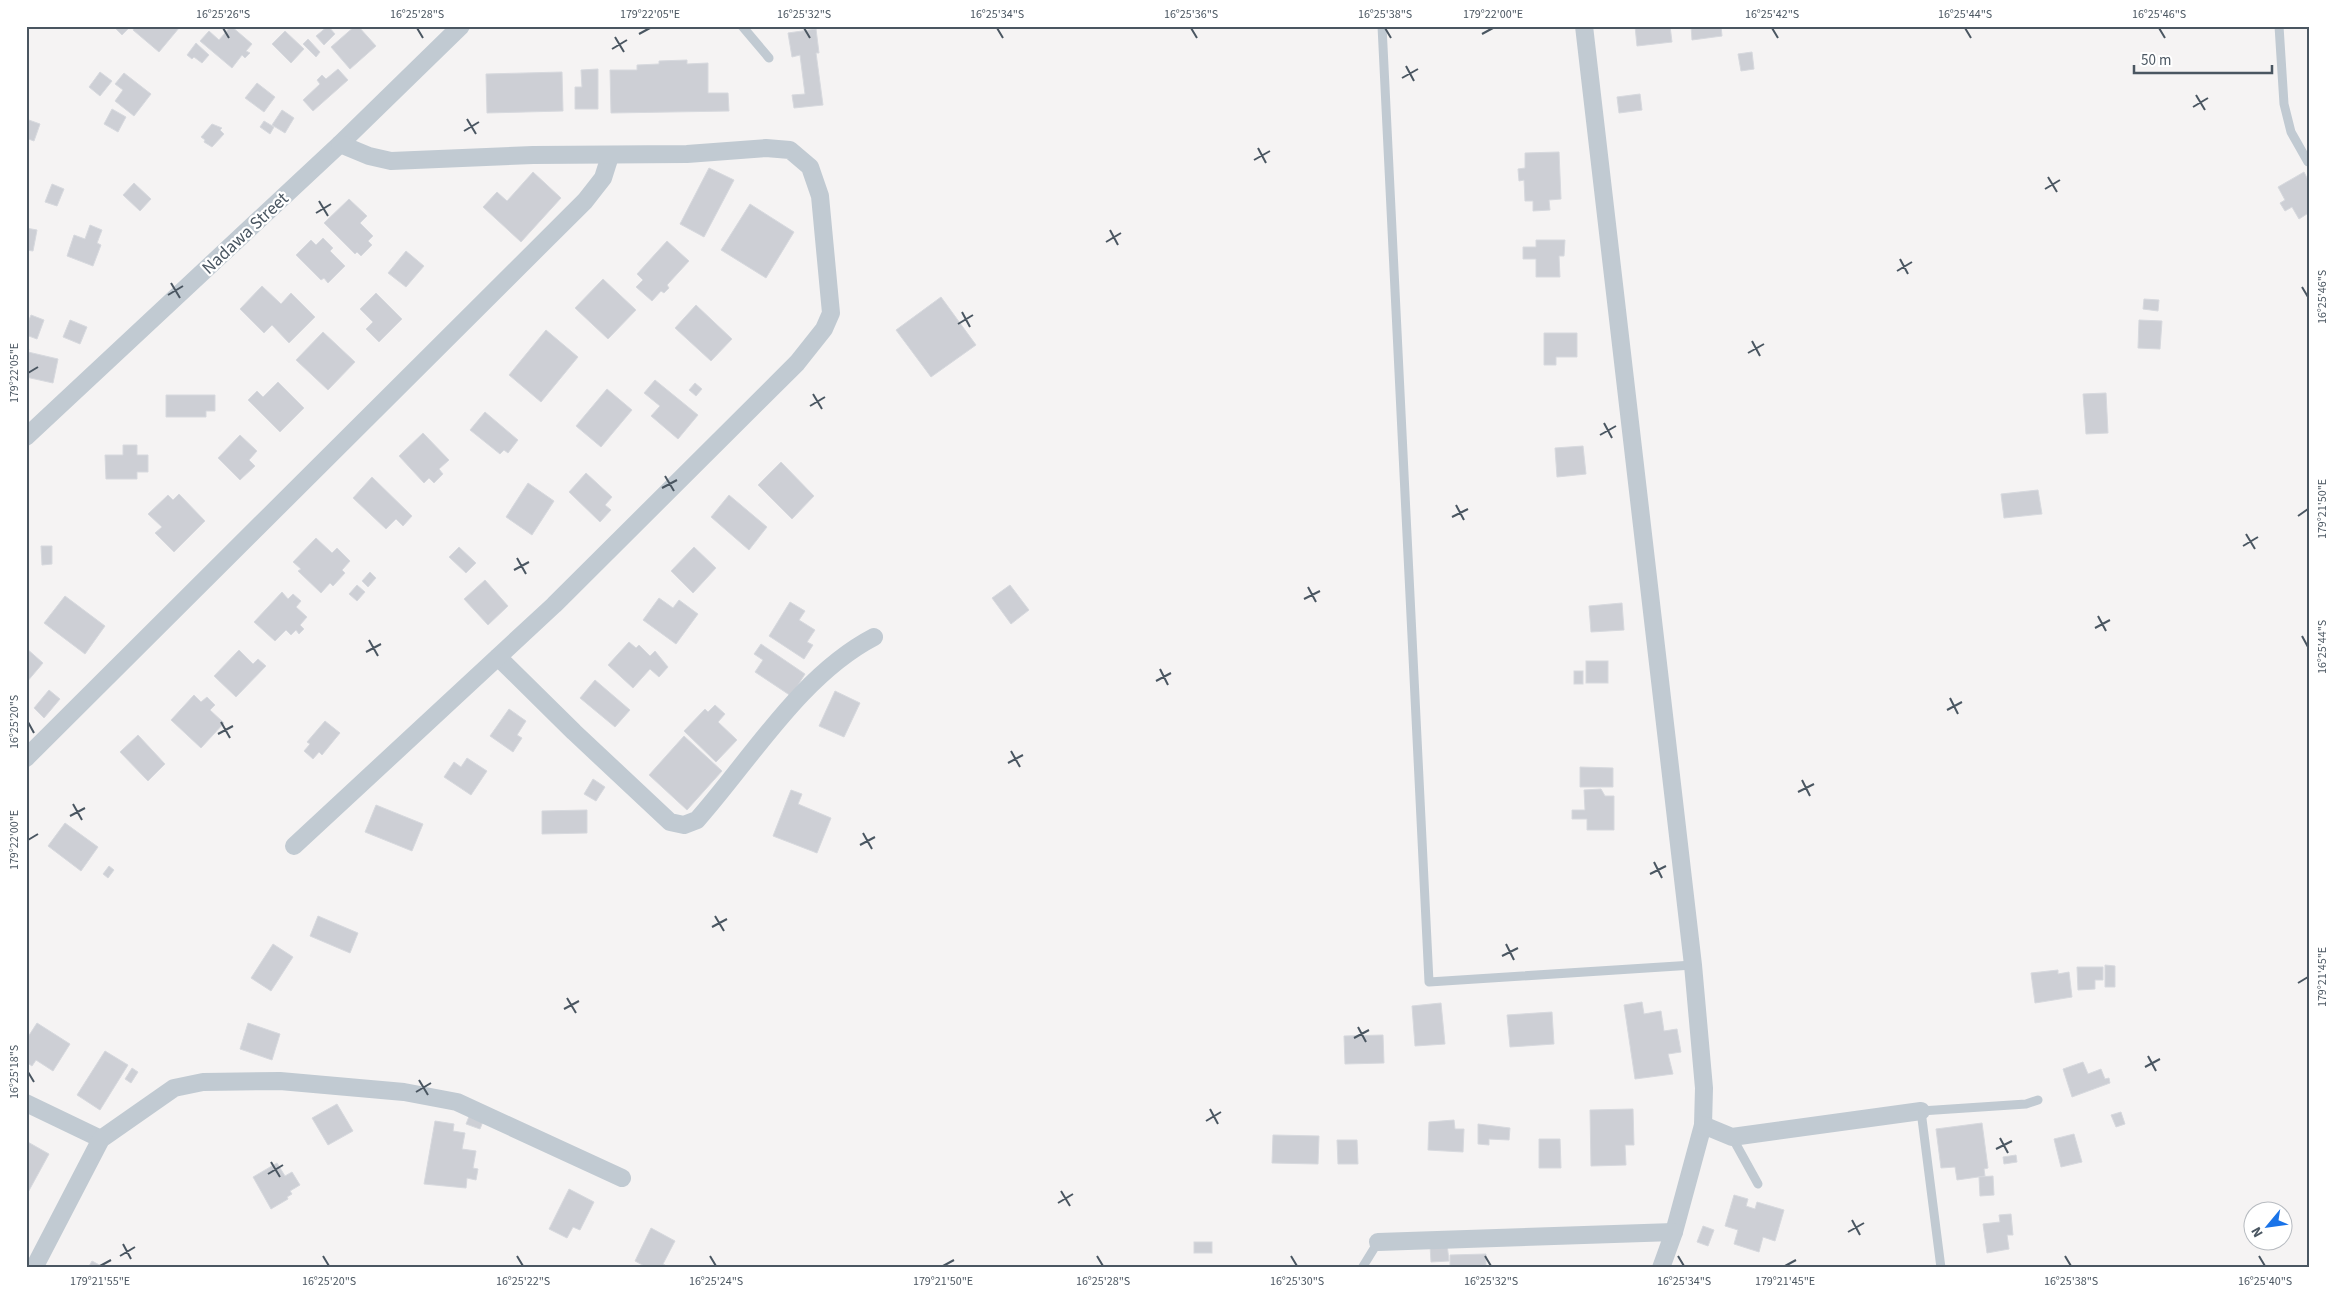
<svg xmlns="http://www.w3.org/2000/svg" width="2336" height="1294" font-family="'Source Sans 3',sans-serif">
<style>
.building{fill:#cdcfd5;stroke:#d7d9de}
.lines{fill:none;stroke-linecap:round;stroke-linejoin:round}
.service{stroke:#c1cad2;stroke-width:9}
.minor{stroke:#c1cad2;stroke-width:18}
.ticks{fill:none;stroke:#4a5661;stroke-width:2}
.labels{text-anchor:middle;stroke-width:4.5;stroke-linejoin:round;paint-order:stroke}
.street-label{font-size:18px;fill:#4a5661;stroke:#fff}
.neatline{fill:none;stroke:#4a5661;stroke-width:2}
.ticks-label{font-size:12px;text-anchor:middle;fill:#4a5661}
</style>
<rect width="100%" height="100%" fill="#f5f3f3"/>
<g class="building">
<path d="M113,26H128L129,28L122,35Z"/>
<path d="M136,26H177L179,28L159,52L133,30Z"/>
<path d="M231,26L252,44L246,51L250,53L245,58L242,55L232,68L200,41L209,31L219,40Z"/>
<path d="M328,26L335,34L324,45L316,36Z"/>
<path d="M355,26H358L376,46L350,69L331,47Z"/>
<path d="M1635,26H1670L1672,42L1637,46Z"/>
<path d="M1691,26H1721L1722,36L1692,40Z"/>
<path d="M816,29L819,53H816L823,105L794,108L792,95L805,94L800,55L792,57L788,33Z"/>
<path d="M285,31L304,49L291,63L272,44Z"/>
<path d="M308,39L320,52L316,57L303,44Z"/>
<path d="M196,43L209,55L202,63L194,57L192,59L187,55Z"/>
<path d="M1752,52L1754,69L1741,71L1738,54Z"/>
<path d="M687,60V64L708,63V93H728L729,111L611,113L610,70H637V65L659,64V61Z"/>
<path d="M338,69L348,80L313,111L303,100L320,84L317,80L322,75L326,79Z"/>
<path d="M598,69V109H575V87H582L581,70Z"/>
<path d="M100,72L112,81L100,96L89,87Z"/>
<path d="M562,72L563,111L487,113L486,74Z"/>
<path d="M124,73L151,94L134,116L115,101L123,90L115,84Z"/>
<path d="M257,83L275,97L264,112L245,98Z"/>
<path d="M1640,94L1642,110L1619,113L1617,97Z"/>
<path d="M112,109L126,117L118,132L104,124Z"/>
<path d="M282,110L294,118L285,133L272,125Z"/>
<path d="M26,119L40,124L34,141L26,138Z"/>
<path d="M264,121L274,127L270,134L260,127Z"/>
<path d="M212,124L222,128L220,130L224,134L212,147L204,142L205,140L201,137Z"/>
<path d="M1559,152L1561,199L1549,200L1550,210L1533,211V201H1525L1524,180L1519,181L1518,169L1525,168V153Z"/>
<path d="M709,168L734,180L704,237L680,224Z"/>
<path d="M533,172L561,198L521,242L483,207L497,192L507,201Z"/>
<path d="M2304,172L2308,180L2310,179V212L2299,219L2292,207L2285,211L2280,203L2285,200L2278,187Z"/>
<path d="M134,183L151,199L140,211L123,195Z"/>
<path d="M52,184L64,189L57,206L45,202Z"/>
<path d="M349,199L367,216L360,223L373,236L368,241L372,245L361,256L357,252L355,254L324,223Z"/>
<path d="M750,204L794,232L766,278L721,250Z"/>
<path d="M90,225L102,230L97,243L101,245L93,266L67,256L74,235L85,239Z"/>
<path d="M26,228L37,230L33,251L26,250Z"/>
<path d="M323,238L333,248L330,251L345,266L328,283L324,278L321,280L296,255L311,240L316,245Z"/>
<path d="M1536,240H1565L1564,256H1559L1560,277H1536V259H1523V247H1536Z"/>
<path d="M667,241L689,261L667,285L669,288L664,293L661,291L652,301L636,287L643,280L637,274Z"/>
<path d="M406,251L424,266L406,287L388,273Z"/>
<path d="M603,279L636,310L608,339L575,308Z"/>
<path d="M262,286L281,304L291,293L315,317L289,343L272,325L264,333L240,309Z"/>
<path d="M376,293L402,319L379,342L366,329L373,322L360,309Z"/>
<path d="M941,297L976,345L931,377L896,330Z"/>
<path d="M2144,299L2159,300L2158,311L2143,309Z"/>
<path d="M696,305L732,339L711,361L675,328Z"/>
<path d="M31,315L44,320L37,339L26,335V327Z"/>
<path d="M70,320L87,327L80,344L63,337Z"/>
<path d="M2139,320L2162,321L2160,349L2138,348Z"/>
<path d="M546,330L578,357L541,402L509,375Z"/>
<path d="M323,332L355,362L328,390L296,360Z"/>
<path d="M1544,333H1577V357H1556V365H1544Z"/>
<path d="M26,349H29L28,352L58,359L53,383L26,377Z"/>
<path d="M655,380L698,415L678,439L651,416L660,406L644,393Z"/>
<path d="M278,382L304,408L280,432L248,400L257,391L263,397Z"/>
<path d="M695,383L702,389L696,396L689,390Z"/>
<path d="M607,389L632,410L601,447L576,426Z"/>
<path d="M2106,393L2108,433L2086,434L2083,394Z"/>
<path d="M166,395H215V411H206V417H166Z"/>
<path d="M485,412L518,440L508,453L504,450L500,454L470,430Z"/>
<path d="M423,433L449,460L439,469L443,474L434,483L429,478L424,483L399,456Z"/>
<path d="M240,435L257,451L249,460L255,466L240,480L218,458Z"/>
<path d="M123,445H137V455H148V472H137V479H106L105,455H123Z"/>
<path d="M1583,446L1586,474L1557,477L1555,448Z"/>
<path d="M781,462L814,496L792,519L758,485Z"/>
<path d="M586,473L612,497L605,505L611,510L600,522L569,492Z"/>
<path d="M372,477L412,516L403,526L396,519L386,529L353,498Z"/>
<path d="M528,483L554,501L532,535L506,517Z"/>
<path d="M2038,490L2042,514L2004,518L2001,494Z"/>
<path d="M179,494L205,521L174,552L155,533L162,527L148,514L168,495L173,500Z"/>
<path d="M729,495L767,527L749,550L711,517Z"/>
<path d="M316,538L332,553L337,548L350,561L342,570L345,573L333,586L330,583L321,593L298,571L301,569L293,562Z"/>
<path d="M41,546H52V564L42,565Z"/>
<path d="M459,547L476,563L466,573L449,557Z"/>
<path d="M694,547L716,568L693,593L671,571Z"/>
<path d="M370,572L376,578L368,587L362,581Z"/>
<path d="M485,580L508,606L488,625L464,599Z"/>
<path d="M357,585L365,592L357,601L349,594Z"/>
<path d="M1010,585L1029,610L1011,624L992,598Z"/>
<path d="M282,592L288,599L293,594L301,601L296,607L307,617L300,625L304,629L299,634L296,630L291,635L286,630L275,641L254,622Z"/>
<path d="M65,596L105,626L85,654L44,623Z"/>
<path d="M659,598L673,608L679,600L698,614L676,644L643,620Z"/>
<path d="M790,602L805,611L799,620L815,630L807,642L813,645L804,659L769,636Z"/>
<path d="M1622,603L1624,630L1591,632L1589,606Z"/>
<path d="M629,642L636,648L639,645L650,656L655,651L668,667L659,677L650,669L633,688L608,665Z"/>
<path d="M761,644L805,674L791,696L755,672L763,660L754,654Z"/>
<path d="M26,648L43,663L26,683Z"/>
<path d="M239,650L253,664L258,659L266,666L236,697L214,676Z"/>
<rect x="1586" y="661" width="22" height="22"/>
<rect x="1574" y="671" width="9" height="13"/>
<path d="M595,680L630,710L615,727L580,698Z"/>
<path d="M49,690L60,699L44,718L34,708Z"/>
<path d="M835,691L860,703L844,737L819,726Z"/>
<path d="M194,695L201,702L207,697L215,705L210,710L224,723L201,748L171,720Z"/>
<path d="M715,705L725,714L718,722L737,740L716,762L684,731L705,709L708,712Z"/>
<path d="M509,709L526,721L517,735L522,738L513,752L490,736Z"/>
<path d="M325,721L340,733L322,755L319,752L313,759L304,751L310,744L307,742Z"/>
<path d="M138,735L165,764L148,781L120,752Z"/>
<path d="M684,736L722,771L687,810L649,775Z"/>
<path d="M467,758L487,771L471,795L444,777L454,762L461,767Z"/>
<path d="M1580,767L1613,768V787H1580Z"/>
<path d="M593,779L605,787L596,801L584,794Z"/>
<path d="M1601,789L1605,796H1614V830H1587V819H1572V810H1585L1584,790Z"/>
<path d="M791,790L802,794L798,804L831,818L817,853L773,836Z"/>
<path d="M376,805L423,824L412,851L365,832Z"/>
<path d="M587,810V833L542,834V811Z"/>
<path d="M65,823L98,847L81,871L48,846Z"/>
<path d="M109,866L114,870L108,878L103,874Z"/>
<path d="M318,916L358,933L350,953L310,936Z"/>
<path d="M273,944L293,957L271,991L251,978Z"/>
<path d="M2105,965L2115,966V987H2105Z"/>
<path d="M2077,967H2103V980H2095V989L2078,990Z"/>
<path d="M2058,970V974L2069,972L2072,997L2035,1003L2031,973Z"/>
<path d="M1642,1002L1644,1014L1661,1011L1664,1031L1677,1029L1681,1052L1668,1054L1673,1074L1635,1079L1624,1005Z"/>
<path d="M1441,1003L1445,1044L1415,1046L1412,1006Z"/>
<path d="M1552,1012L1554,1044L1510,1047L1507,1015Z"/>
<path d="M37,1023L70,1044L53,1071L36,1060L32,1066L26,1062V1040Z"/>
<path d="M248,1023L280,1034L272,1060L240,1049Z"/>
<path d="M1383,1035L1384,1063L1345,1064L1344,1036Z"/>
<path d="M105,1051L128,1065L100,1110L77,1095Z"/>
<path d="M2083,1062L2088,1074L2101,1069L2105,1079L2109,1078L2110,1083L2072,1097L2063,1069Z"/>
<path d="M132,1068L138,1072L131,1083L125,1079Z"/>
<path d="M337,1104L353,1131L328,1145L312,1118Z"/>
<path d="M1633,1109L1634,1145H1625L1626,1165L1591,1166L1590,1110Z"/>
<path d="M2121,1112L2125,1124L2116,1127L2111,1115Z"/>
<path d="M470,1114L484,1119L480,1129L466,1124Z"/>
<path d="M1454,1120L1455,1129H1464L1463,1152L1428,1150L1429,1122Z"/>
<path d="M435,1121L454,1124L453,1131L465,1133L462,1149L476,1151L473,1168L478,1169L476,1180L467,1178L466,1188L424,1184Z"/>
<path d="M1982,1123L1988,1168L1984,1169L1985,1176L1957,1180L1955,1167L1941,1168L1936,1129Z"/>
<path d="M1478,1124L1510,1128L1509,1140L1489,1139V1145L1478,1144Z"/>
<path d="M2074,1134L2082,1162L2061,1167L2054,1139Z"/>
<path d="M1273,1135L1319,1136L1318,1164L1272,1163Z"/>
<path d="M1539,1139H1560L1561,1168H1539Z"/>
<path d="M1337,1140H1357L1358,1164H1338Z"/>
<path d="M26,1141L49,1154L26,1196Z"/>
<path d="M2016,1155L2017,1162L2004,1164L2003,1157Z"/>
<path d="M277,1163L285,1176L292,1172L300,1185L290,1191L292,1194L287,1197L288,1199L271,1209L253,1177Z"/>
<path d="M1993,1176L1994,1195L1980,1196L1979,1177Z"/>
<path d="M569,1189L594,1202L580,1230L573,1227L567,1238L549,1229Z"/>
<path d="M1734,1195L1748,1199L1746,1206L1755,1209L1757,1202L1784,1210L1775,1241L1763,1237L1759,1252L1734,1244L1738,1230L1725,1226Z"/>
<path d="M2011,1214L2013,1235H2007L2009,1249L1987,1253L1983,1224L2000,1222L1999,1215Z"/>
<path d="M1703,1226L1714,1230L1708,1246L1697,1242Z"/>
<path d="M651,1228L675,1241L663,1264L670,1268H648L635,1261Z"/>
<rect x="1194" y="1242" width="18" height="11"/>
<path d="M1447,1244L1449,1261L1431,1262L1430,1245Z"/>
<path d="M1486,1254V1268H1450V1255Z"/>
<path d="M92,1261L105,1268H88Z"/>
</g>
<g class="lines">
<g class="service">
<path d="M742,26L769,58"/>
<path d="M1382,26L1429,982L1693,965"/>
<path d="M2279,26L2284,104L2291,132L2308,162"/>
<path d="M1732,1137L1758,1184"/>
<path d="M1362,1268L1378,1242"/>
<path d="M1941,1268L1921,1111L2026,1104L2038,1100"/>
</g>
<g class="minor">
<path d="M1584,26L1693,965L1704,1088L1703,1125L1674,1232L1661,1268"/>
<path d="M26,437L340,144L461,26"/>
<path d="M498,657L574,732L670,822L684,825L697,820C751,759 801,675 874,637"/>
<path d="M26,758L585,201L603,178L610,156"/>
<path d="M294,846L554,605L797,363L824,329L831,313L820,196L810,167L790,150L766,148L687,154L533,155L391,161L369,156L340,144"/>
<path d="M26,1103L101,1139"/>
<path d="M1703,1125L1732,1137L1921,1111"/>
<path d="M1378,1242L1674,1232"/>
<path d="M34,1268L101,1139L174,1088L203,1082L280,1081L404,1092L457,1102L622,1178"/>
</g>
</g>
<path class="ticks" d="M223,28L229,38M417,28L423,38M804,28L810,38M997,28L1003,38M1191,28L1197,38M1385,28L1391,38M1772,28L1778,38M1965,28L1971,38M2159,28L2165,38M639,34L650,28M1482,34L1493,28M615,37L624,52M612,49L627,40M1406,66L1414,81M1402,78L1418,69M2196,95L2205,110M2193,107L2208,98M467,119L476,134M464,131L479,122M1258,148L1266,163M1254,160L1270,151M2048,177L2057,192M2045,189L2060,180M319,201L328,216M316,213L331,204M1110,230L1118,245M1106,242L1121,233M1900,259L1908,274M1897,271L1912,262M171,283L180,298M2302,287L2308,297M168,295L183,286M962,312L970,327M958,324L973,315M1752,341L1760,356M1748,353L1764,344M28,373L38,367M813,394L822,409M810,406L825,397M1604,423L1612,438M1600,435L1616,426M665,476L674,491M662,488L677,480M1456,505L1464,520M2298,516L2308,509M1452,517L1468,509M2246,534L2255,549M2243,546L2258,537M517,558L526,574M514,570L529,562M1308,587L1316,602M1304,599L1320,591M2098,616L2106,631M2095,628L2110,620M2302,636L2308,647M369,640L378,656M366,652L381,644M1160,669L1168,685M1156,681L1171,673M1950,698L1958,714M1947,710L1962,702M28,722L34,733M221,722L230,738M218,734L233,726M1011,751L1020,767M1008,763L1023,755M1802,780L1810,796M1798,792L1814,784M73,804L82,820M70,816L85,808M863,833L872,849M28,840L38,834M860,845L875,837M1654,862L1662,878M1650,874L1666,866M715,916L724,931M712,927L727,919M1506,944L1514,960M1502,956L1518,948M2298,983L2308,977M567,998L576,1013M564,1009L579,1001M1358,1027L1366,1042M1354,1038L1369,1030M2148,1056L2156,1071M2145,1067L2160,1059M28,1072L34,1082M419,1080L428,1095M416,1092L431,1083M1210,1109L1218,1124M1206,1121L1221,1112M2000,1138L2008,1153M1996,1149L2012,1141M271,1162L280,1177M268,1174L283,1165M1061,1191L1070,1206M1058,1203L1073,1194M1852,1220L1860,1235M1848,1232L1864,1223M123,1244L131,1259M120,1256L135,1247M323,1256L329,1266M517,1256L523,1266M710,1256L716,1266M1097,1256L1103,1266M1291,1256L1297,1266M1485,1256L1491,1266M1678,1256L1684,1266M2065,1256L2071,1266M2259,1256L2265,1266M100,1266L111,1260M943,1266L954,1260M1785,1266L1796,1260"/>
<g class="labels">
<g class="street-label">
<text transform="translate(245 233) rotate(-43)" y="6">Nadawa Street</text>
</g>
</g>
<rect width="2336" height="1294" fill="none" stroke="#ffffff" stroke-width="55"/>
<g transform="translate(2268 1226) rotate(241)"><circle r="24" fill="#ffffff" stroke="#b7bbc0"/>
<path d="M0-4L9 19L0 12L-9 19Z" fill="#1a73e8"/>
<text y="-8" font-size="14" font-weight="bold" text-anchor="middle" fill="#4a5661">N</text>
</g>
<path d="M2134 65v8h138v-8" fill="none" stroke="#4a5661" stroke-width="2.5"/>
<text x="2141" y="65" font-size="15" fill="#4a5661" stroke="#ffffff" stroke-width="4" paint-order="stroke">50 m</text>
<rect x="28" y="28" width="2280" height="1238" class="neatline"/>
<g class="ticks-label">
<text x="223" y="18">16°25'26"S</text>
<text x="417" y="18">16°25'28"S</text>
<text x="650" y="18">179°22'05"E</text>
<text x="804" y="18">16°25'32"S</text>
<text x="997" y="18">16°25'34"S</text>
<text x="1191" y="18">16°25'36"S</text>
<text x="1385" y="18">16°25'38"S</text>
<text x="1493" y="18">179°22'00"E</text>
<text x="1772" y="18">16°25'42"S</text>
<text x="1965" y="18">16°25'44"S</text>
<text x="2159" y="18">16°25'46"S</text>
<text transform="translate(2322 297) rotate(-90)" y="4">16°25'46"S</text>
<text transform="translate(14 373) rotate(-90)" y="4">179°22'05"E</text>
<text transform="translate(2322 509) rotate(-90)" y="4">179°21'50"E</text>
<text transform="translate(2322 647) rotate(-90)" y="4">16°25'44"S</text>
<text transform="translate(14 722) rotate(-90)" y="4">16°25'20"S</text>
<text transform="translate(14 840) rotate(-90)" y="4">179°22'00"E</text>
<text transform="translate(2322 977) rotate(-90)" y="4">179°21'45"E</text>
<text transform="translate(14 1072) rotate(-90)" y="4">16°25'18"S</text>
<text x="100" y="1285">179°21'55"E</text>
<text x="329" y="1285">16°25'20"S</text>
<text x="523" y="1285">16°25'22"S</text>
<text x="716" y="1285">16°25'24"S</text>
<text x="943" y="1285">179°21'50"E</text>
<text x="1103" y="1285">16°25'28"S</text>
<text x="1297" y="1285">16°25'30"S</text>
<text x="1491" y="1285">16°25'32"S</text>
<text x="1684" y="1285">16°25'34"S</text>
<text x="1785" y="1285">179°21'45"E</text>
<text x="2071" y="1285">16°25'38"S</text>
<text x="2265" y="1285">16°25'40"S</text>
</g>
</svg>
